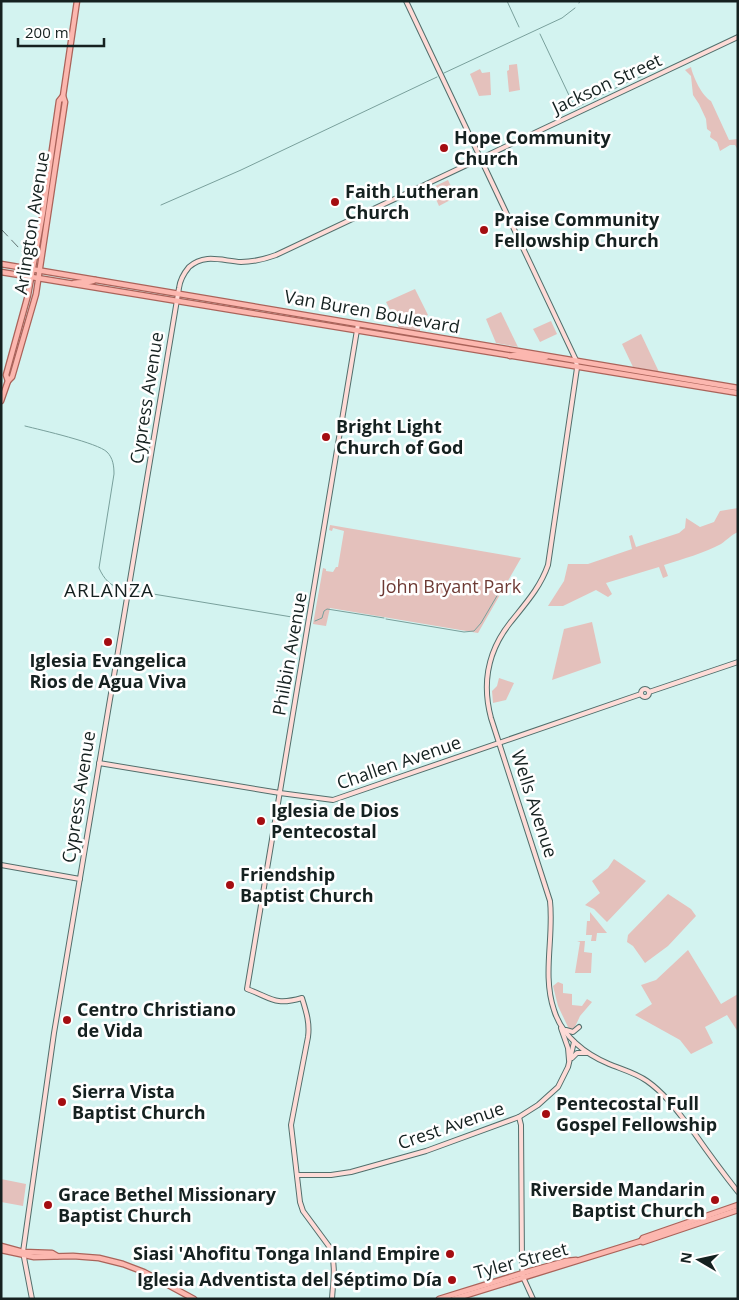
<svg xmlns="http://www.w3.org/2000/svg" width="739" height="1300" font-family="'Open Sans',sans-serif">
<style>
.green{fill:#e4c1bc}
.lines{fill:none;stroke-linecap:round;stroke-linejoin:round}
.stream{stroke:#79a09c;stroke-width:1}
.secondary-casing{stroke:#516f6c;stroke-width:6}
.primary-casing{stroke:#aa635a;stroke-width:7}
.secondary{stroke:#fedbd7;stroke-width:4}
.primary{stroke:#fcb7af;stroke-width:4.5}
.rail{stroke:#5f7372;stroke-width:1;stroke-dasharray:10 5;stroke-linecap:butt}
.poi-dot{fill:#a40d11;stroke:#fff;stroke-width:2}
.labels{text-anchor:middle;stroke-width:5;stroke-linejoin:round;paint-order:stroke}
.street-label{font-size:18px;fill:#152120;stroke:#fff}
.poi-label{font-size:18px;font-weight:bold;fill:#152120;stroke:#fff;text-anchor:start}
.park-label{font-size:18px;fill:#6d3a34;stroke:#fff}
.neighbourhood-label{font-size:19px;letter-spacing:1px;fill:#152120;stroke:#fff}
</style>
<rect width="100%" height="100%" fill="#d3f3f0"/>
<g class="green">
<path d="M517,64L520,90L509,92L507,71L509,70V65Z"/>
<path d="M691,67C693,77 702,96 711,101L729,140L738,139V150L735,145H730L720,151L717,142L710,137L711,132L707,129L706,119L699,104L693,95L691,76L685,70Z"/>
<path d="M480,69L482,73L490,72L491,95L479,96L470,74Z"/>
<path d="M448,180L456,197L439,206L431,188Z"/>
<path d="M415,289L428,315L420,319V331L399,328L386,302Z"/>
<path d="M501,312L518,347L496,343L486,319Z"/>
<path d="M551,321L557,334L540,342L533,329Z"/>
<path d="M641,334L659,372L633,367L622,344Z"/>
<path d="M738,508V532C731,535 727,540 721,544C704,553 683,559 664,565L668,576L663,578L659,567L606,583L612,594L608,597L596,590L563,606H548L564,581L568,564H588L632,549L629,536L632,535L636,547L679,533L685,528L686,518L700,527L714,522L720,511Z"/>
<path d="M330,525L521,558L478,633L330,608L326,626L313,624L323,568L326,569V571L333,572L336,567H338L344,531L333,528L332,531L329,530Z"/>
<path d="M592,622L601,663L552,680L564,629Z"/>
<path d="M499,678L514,683L506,700L493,703L492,691L497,686Z"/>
<path d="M614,859L646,881L607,922L594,909L585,905L600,893L592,881L608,868Z"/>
<path d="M668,894L691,909L696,916L668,946L645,963L633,946L627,942L628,935Z"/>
<path d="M590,912L607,933H597L596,941H591L592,935H586L587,921H590Z"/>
<path d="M577,941H585L584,952L592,953L591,973H575L580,942Z"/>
<path d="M688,950L721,1004L738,994V1032L727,1015L705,1027L713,1043L691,1054L680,1040L635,1015L652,1004L641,985L656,980Z"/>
<path d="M558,982L563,984V993L572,994V1005L582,1006L587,999L592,1002L580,1016L574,1029H570L568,1027L558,1006L553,986Z"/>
<path d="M1,1179L26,1184L23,1206L1,1202Z"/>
</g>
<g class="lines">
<g class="stream">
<path d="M507,1L519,27"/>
<path d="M579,3L580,1"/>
<path d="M540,34L575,108L622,85"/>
<path d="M444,73L562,18L575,8"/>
<path d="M626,83L647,74"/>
<path d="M161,205L241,170L437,77"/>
<path d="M25,426C41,430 98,443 107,452C113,458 114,466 114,474L99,568C104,579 110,586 122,589"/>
<path d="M135,591L304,619"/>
<path d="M386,619L464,632L474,631L481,623L504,584"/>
<path d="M315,621L322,618L324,611L327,609L384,618"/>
</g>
<defs>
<g id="secondary">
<path d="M406,1L576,360L577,368L548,565C540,588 525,604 510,623C488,651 482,684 491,718L550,901C554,937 542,975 554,1010C562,1036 585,1054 609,1064C621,1069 636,1073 647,1081C667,1095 680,1115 695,1134C709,1154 723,1173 738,1192"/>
<circle cx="645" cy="693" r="4"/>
<path d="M649,692L738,662"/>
<path d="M99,763L280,793L333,800L641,694"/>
<path d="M1,865L80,879"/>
<path d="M561,1028L568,1048L569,1060"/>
<path d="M566,1030L573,1032L579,1027"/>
<path d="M572,1058L577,1053H587"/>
<path d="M519,1117L521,1125L522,1264L523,1277L533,1299"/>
<path d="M297,1175H331L351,1172L426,1151L519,1117L538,1105L558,1087L568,1067L574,1042"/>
<path d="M32,1299L23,1252L54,1033L179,288C180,280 184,273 189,267C205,253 222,261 241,262C254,262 265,259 276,255L738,37"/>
<path d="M332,1299C333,1282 336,1266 331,1249L303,1211L300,1202L291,1125L308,1037C310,1023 306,1011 302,998C274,1006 272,998 247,989L358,324"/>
</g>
<g id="primary">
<path d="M1,264L738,388"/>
<path d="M1,272L738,393"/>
<path d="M74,283C82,281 89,284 95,280"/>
<path d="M510,356C522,352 534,360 546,357"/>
<path d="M8,381L6,375L28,295L43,212L59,101L63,96L77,1"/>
<path d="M1,401L8,381L12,377L36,294L65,102L63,96"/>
<path d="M641,1241L643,1238L738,1205"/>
<path d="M1,1246L23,1252L52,1253L57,1256"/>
<path d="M1,1250L34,1257L73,1256L99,1258L123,1264L144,1272L194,1299"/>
<path d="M439,1299L523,1273L566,1261L576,1260"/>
<path d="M454,1299L641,1241L643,1242L738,1210"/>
</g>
</defs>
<use href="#secondary" class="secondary-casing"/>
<use href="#primary" class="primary-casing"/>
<use href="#secondary" class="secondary"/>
<use href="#primary" class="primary"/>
<path class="rail" d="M1,229L20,249L28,260"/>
</g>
<g class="poi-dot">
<circle cx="444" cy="148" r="5"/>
<circle cx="335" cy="202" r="5"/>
<circle cx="484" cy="230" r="5"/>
<circle cx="326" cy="437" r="5"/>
<circle cx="108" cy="642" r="5"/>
<circle cx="261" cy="821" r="5"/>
<circle cx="230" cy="885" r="5"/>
<circle cx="67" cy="1020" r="5"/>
<circle cx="62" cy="1102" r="5"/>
<circle cx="546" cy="1114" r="5"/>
<circle cx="715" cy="1200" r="5"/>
<circle cx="48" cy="1205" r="5"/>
<circle cx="450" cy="1254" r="5"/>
<circle cx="452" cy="1280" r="5"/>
</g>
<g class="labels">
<g class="street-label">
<text transform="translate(607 84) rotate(-25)" y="6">Jackson Street</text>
<text transform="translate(32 223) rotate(-81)" y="6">Arlington Avenue</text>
<text transform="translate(372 312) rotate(10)" y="6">Van Buren Boulevard</text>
<text transform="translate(147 398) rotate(-81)" y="6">Cypress Avenue</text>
<text transform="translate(290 654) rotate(-80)" y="6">Philbin Avenue</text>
<text transform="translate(399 763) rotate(-19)" y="6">Challen Avenue</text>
<text transform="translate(79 797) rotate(-81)" y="6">Cypress Avenue</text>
<text transform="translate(534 804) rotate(72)" y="6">Wells Avenue</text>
<text transform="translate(451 1126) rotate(-19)" y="6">Crest Avenue</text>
<text transform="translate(521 1261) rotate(-15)" y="6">Tyler Street</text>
</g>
<g class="poi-label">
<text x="454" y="144">Hope Community<tspan x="454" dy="21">Church</tspan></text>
<text x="345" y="198">Faith Lutheran<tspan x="345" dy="21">Church</tspan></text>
<text x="494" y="226">Praise Community<tspan x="494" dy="21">Fellowship Church</tspan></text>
<text x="336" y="433">Bright Light<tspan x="336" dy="21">Church of God</tspan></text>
<text x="108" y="667" text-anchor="middle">Iglesia Evangelica<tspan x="108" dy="21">Rios de Agua Viva</tspan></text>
<text x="271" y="817">Iglesia de Dios<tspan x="271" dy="21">Pentecostal</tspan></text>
<text x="240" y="881">Friendship<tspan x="240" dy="21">Baptist Church</tspan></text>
<text x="77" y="1016">Centro Christiano<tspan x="77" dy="21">de Vida</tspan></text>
<text x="72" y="1098">Sierra Vista<tspan x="72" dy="21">Baptist Church</tspan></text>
<text x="556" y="1110">Pentecostal Full<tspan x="556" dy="21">Gospel Fellowship</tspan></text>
<text x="705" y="1196" text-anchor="end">Riverside Mandarin<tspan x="705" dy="21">Baptist Church</tspan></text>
<text x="58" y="1201">Grace Bethel Missionary<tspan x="58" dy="21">Baptist Church</tspan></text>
<text x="440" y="1260" text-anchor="end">Siasi 'Ahofitu Tonga Inland Empire</text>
<text x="442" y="1286" text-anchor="end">Iglesia Adventista del Séptimo Día</text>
</g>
<g class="park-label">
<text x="451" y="593">John Bryant Park</text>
</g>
<g class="neighbourhood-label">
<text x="109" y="597">ARLANZA</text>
</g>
</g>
<rect width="739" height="1300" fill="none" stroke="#152120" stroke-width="5"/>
<g transform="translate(699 1260) rotate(279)" stroke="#ffffff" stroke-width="4" paint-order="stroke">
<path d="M0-4L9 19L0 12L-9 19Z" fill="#152120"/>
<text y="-8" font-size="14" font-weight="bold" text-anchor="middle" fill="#152120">N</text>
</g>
<path d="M18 38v8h86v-8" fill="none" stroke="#152120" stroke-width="2.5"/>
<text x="25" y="38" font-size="15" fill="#152120" stroke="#ffffff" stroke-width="4" paint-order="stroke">200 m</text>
</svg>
